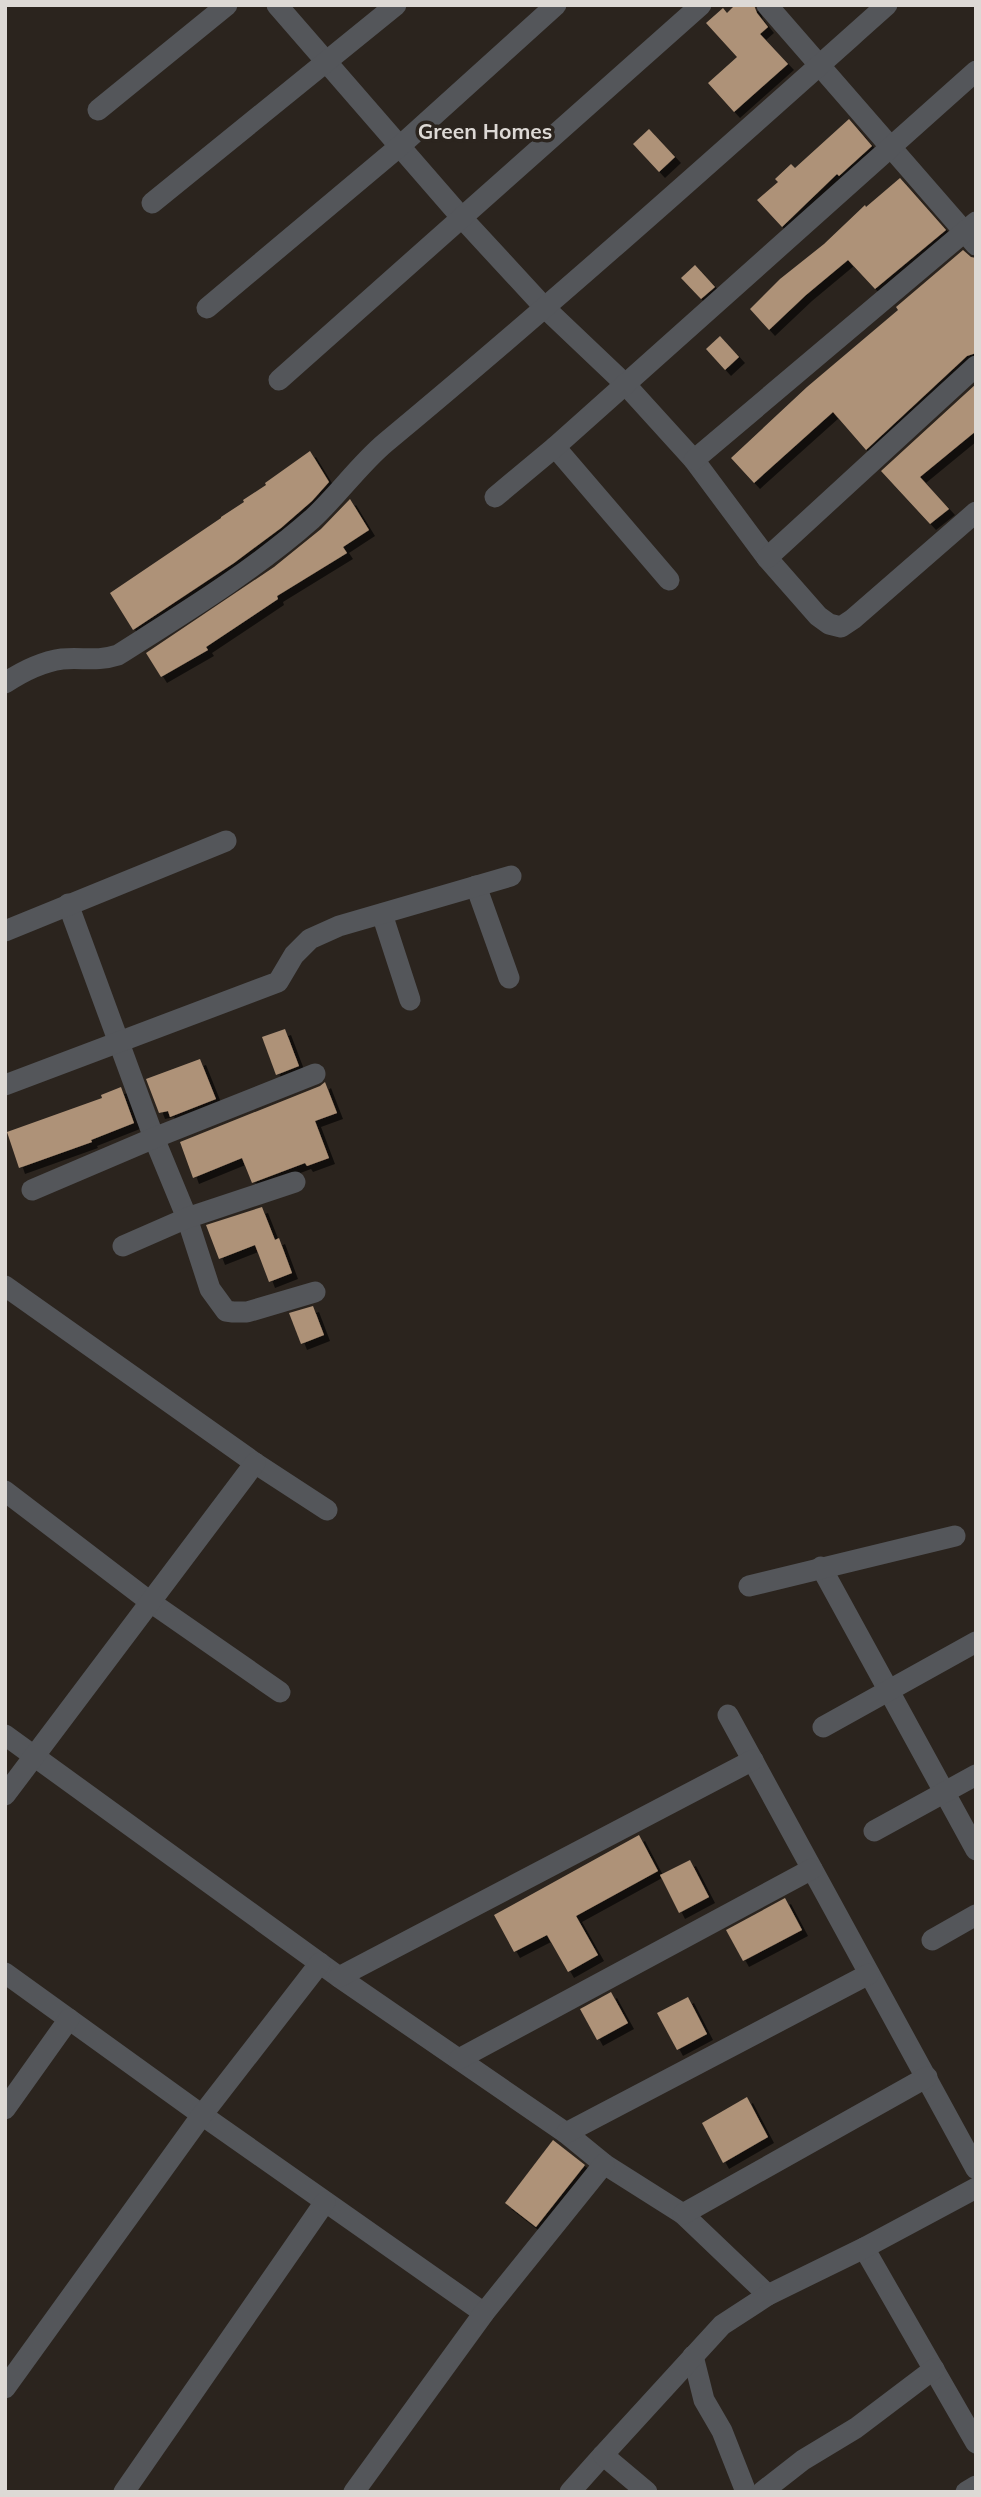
<svg xmlns="http://www.w3.org/2000/svg" width="981" height="2497" font-family="Mulish,sans-serif">
<style>
.building{fill:#ae9278;filter:url(#shadow)}
.lines{fill:none;stroke-linecap:round;stroke-linejoin:round}
.street{stroke:#54565a;stroke-width:21}
.labels{text-anchor:middle;stroke-width:7;stroke-linejoin:round;paint-order:stroke}
.neighbourhood-label{font-size:21px;font-weight:bold;fill:#ddd9d5;stroke:#2b241e}
</style>
<defs>
<filter id="shadow"><feDropShadow dx="6" dy="6" stdDeviation="0" flood-color="#0009"/></filter>
</defs>
<rect width="100%" height="100%" fill="#2b241e"/>
<g class="building">
<path d="M735,5H754L757,13L768,27L760,34L788,64L734,112L708,83L737,57L706,23L723,8L727,13Z"/>
<path d="M849,119L872,146L839,176L837,174L782,227L757,200L778,182L775,179L791,164L795,168Z"/>
<path d="M649,129L675,157L659,172L633,144Z"/>
<path d="M900,178L946,230L875,289L848,260L806,295L769,330L750,309L780,279L824,244L865,205L866,207Z"/>
<path d="M963,250L971,257L976,258V353L967,356L866,450L833,412L754,483L731,458L807,387L898,310L896,307Z"/>
<path d="M695,265L715,287L701,299L681,278Z"/>
<path d="M720,336L739,357L725,370L706,349Z"/>
<path d="M976,384V431L920,477L949,509L930,524L881,471Z"/>
<path d="M310,451L329,482L312,501L281,528L234,563L133,630L110,593L221,518V517L244,502L243,500L266,485L265,483Z"/>
<path d="M350,499L369,530L343,547L347,553L277,596L278,599L206,647L208,650L161,677L146,653L274,567L321,529Z"/>
<path d="M285,1029L299,1066L276,1075L262,1037Z"/>
<path d="M200,1059L216,1099L170,1117L168,1111L159,1113L146,1079Z"/>
<path d="M325,1082L337,1113L315,1121L329,1158L307,1166L305,1163L252,1183L242,1158L193,1178L180,1142L320,1086Z"/>
<path d="M121,1087L134,1123L91,1140L92,1142L19,1168L7,1132L102,1098L101,1095Z"/>
<path d="M262,1207L275,1240L279,1238L292,1273L269,1282L255,1245L219,1259L206,1225Z"/>
<path d="M313,1306L324,1335L301,1344L289,1313Z"/>
<path d="M639,1835L658,1871L576,1916L598,1955L568,1972L547,1935L514,1952L494,1915Z"/>
<path d="M690,1860L709,1897L679,1913L660,1875Z"/>
<path d="M785,1898L802,1930L743,1961L726,1930Z"/>
<path d="M611,1992L628,2023L597,2040L580,2009Z"/>
<path d="M688,1997L707,2034L677,2050L657,2013Z"/>
<path d="M747,2097L768,2137L723,2163L702,2123Z"/>
<path d="M553,2140L585,2165L536,2227L505,2203Z"/>
</g>
<g class="lines">
<g class="street">
<path d="M277,5L462,218L545,308L625,384L694,460L767,558L818,616L829,624L841,627L853,619L976,512"/>
<path d="M767,5L976,245"/>
<path d="M98,110L227,5"/>
<path d="M152,203L396,5"/>
<path d="M207,308L400,146L556,5"/>
<path d="M279,380L701,5"/>
<path d="M555,447L669,580"/>
<path d="M694,460L976,222"/>
<path d="M495,497L555,447L976,71"/>
<path d="M767,558L976,366"/>
<path d="M5,683C23,671 41,662 62,659C83,657 96,662 118,655C184,613 253,571 312,519C338,495 359,465 385,443C556,301 721,153 887,5"/>
<path d="M476,886L509,978"/>
<path d="M68,904L154,1138L187,1218L210,1289L226,1311L233,1312H247L315,1292"/>
<path d="M382,914L410,1000"/>
<path d="M5,931L226,841"/>
<path d="M5,1085L278,982L294,955L310,939L339,926L511,876"/>
<path d="M32,1190L154,1138L315,1074"/>
<path d="M123,1246L187,1218L295,1182"/>
<path d="M5,1286L255,1463L327,1510"/>
<path d="M5,1491L149,1601L280,1692"/>
<path d="M821,1567L976,1850"/>
<path d="M749,1586L955,1536"/>
<path d="M728,1715L976,2169"/>
<path d="M823,1727L976,1642"/>
<path d="M5,1735L339,1977L566,2133L604,2164L683,2214L768,2295"/>
<path d="M5,1795L255,1463"/>
<path d="M874,1831L976,1775"/>
<path d="M932,1940L976,1915"/>
<path d="M5,1973L202,2115L484,2313"/>
<path d="M339,1977L753,1760"/>
<path d="M459,2059L812,1869"/>
<path d="M5,2109L69,2019"/>
<path d="M566,2133L869,1974"/>
<path d="M683,2214L927,2077"/>
<path d="M864,2248L976,2443"/>
<path d="M693,2356L704,2400L722,2431L746,2492"/>
<path d="M5,2388L202,2115L320,1963"/>
<path d="M124,2492L325,2202"/>
<path d="M354,2492L484,2313L604,2164"/>
<path d="M570,2492L603,2455"/>
<path d="M647,2492L603,2455L722,2325L768,2295L864,2248L976,2188"/>
<path d="M762,2492L803,2460L856,2428L934,2369"/>
<path d="M966,2492L976,2486"/>
</g>
</g>
<g class="labels">
<g class="neighbourhood-label">
<text x="485" y="139">Green Homes</text>
</g>
</g>
<rect width="981" height="2497" fill="none" stroke="#ddd9d5" stroke-width="14"/>
</svg>
